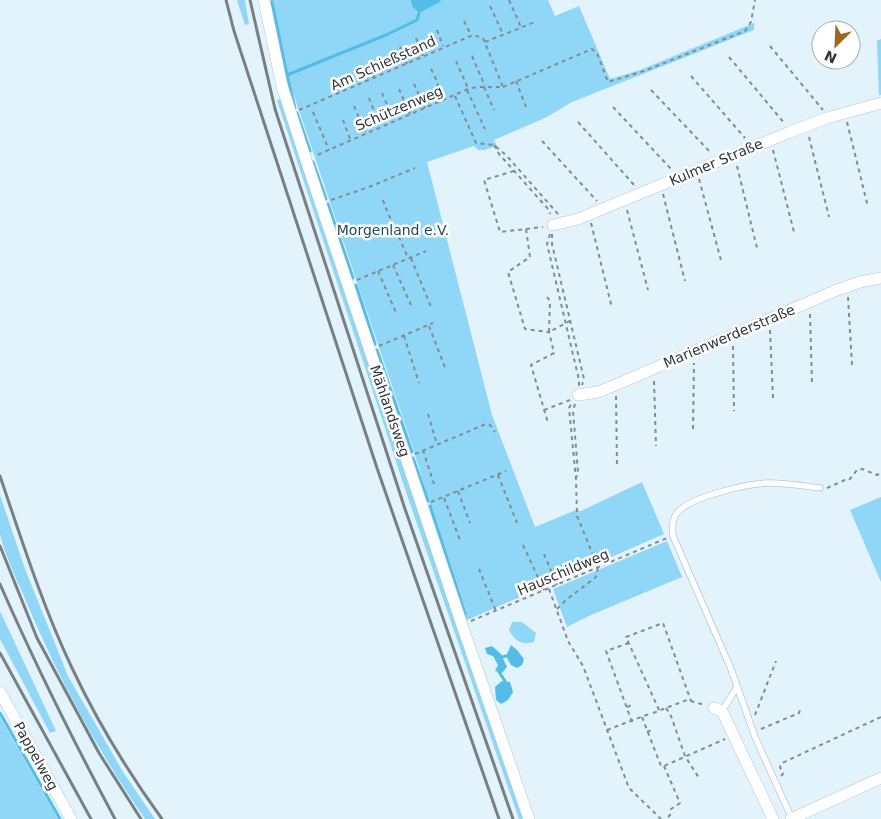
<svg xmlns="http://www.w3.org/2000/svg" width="881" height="819" font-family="'DejaVu Sans',sans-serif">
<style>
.green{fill:#90d6f6}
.water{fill:#53bde8}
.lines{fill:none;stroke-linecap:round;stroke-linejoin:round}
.stream{stroke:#53bde8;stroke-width:3}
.service-casing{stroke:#b8c7ce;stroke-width:7}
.minor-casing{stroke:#b8c7ce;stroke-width:12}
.path{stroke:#828d92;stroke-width:2;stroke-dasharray:4 4;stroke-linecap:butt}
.service{stroke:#fff;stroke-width:5.5}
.minor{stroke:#fff;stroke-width:11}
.rail{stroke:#768085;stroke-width:3}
.labels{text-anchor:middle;stroke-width:5;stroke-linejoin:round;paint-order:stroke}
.street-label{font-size:14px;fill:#303639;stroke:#fff}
.park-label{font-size:14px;fill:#1e4b5d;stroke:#fff}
</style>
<rect width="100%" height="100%" fill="#e3f3fb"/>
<g class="green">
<path d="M237,0H245L249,24L245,25Z"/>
<path d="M270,0H548L555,16L579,6L610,79L640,70L754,23V30L572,102L547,117L494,140L497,146L484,150H478L474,146L427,162L492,415L535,527L576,510L581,511L642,482L664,534L465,621L412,445L287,75Z"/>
<path d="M881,39V95H879L877,41Z"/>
<path d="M283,98L525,819H519L406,492L277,100Z"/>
<path d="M0,495L25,569L68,676L123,772L155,819H145C96,748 56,674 23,594C16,578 3,550 0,534C0,522 0,508 0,495Z"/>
<path d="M881,497V582L850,510Z"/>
<path d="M667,541L682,577L591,615L567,627L553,589Z"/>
<path d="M0,611L56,731L50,733L0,639Z"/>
<path d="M512,622H522L536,633L534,642C521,645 516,642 509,630Z"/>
<path d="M0,717L58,819H0Z"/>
</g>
<g class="water">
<path d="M411,0H441L440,2L419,13L412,6Z"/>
<path d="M511,645L517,650L524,659L522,665L517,668L511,665L506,656Z"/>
<path d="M492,646L501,654L507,667L502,673L495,671L498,665L493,656L487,654L485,648Z"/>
<path d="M502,681L510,682L513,692L508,700L501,704L496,700L495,687Z"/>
</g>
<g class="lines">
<g class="stream">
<path d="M272,2L287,75L295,108"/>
<path d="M287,75L386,35L417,20L419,13"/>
<path d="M297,113L310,151"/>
<path d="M313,162L326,199"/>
<path d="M328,204L353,278"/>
<path d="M356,285L375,344"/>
<path d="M377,350L412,452"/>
<path d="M413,458L428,501"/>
<path d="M430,506L465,614"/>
<path d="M502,657L506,656"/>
<path d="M499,672L505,681"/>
<path d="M0,713L60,819"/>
</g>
<defs>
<g id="service">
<path d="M722,711L737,687"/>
<path d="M792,819L755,737L731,669L673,536C672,528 672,519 677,513C689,497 749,483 770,483C786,483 804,486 820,488"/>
</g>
<g id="minor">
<path d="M264,0L282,86L306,160L462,625L529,819"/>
<path d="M553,225L578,219L790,132L827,118L881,103"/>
<path d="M578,395L598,392L613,386L837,290L860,282L881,278"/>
<path d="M0,692L71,819"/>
<path d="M714,708L722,711L773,819"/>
<path d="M791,819L881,778"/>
</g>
</defs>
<use href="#service" class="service-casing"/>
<use href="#minor" class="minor-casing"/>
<g class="path">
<path d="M509,0L521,27"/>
<path d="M490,6L503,34"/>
<path d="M464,21L471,35"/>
<path d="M437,30L443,46"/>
<path d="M416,38L423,56"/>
<path d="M485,42L535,22"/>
<path d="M770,46L823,110"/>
<path d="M400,47L407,64"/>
<path d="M472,56L485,86"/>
<path d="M729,57L785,124"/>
<path d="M456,61L468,88"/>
<path d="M431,69L438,83L436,94L439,102"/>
<path d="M691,76L745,138"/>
<path d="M374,78L372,75L375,63"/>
<path d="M516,81L526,107"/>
<path d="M414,84L425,108"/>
<path d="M484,87L494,110"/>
<path d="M503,87L592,49L597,53L608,82L644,71L745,31L751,22L755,0"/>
<path d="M399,89L410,114"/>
<path d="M467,90L485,129"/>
<path d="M651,90L711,153"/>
<path d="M382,93L394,121"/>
<path d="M455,96L476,143L494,145L507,156L558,214"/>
<path d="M369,98L380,126"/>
<path d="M354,106L366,134"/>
<path d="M613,107L672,170"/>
<path d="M299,110L473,35L483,38L503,87H477L468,89L315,156"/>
<path d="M313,112L329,150"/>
<path d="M343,120L350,139"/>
<path d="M578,122L635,186"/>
<path d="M847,122L868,207"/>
<path d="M809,137L829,217"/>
<path d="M542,141L597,201"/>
<path d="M494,145L499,154L549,210L550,214"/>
<path d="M773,150L794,232"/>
<path d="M737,166L757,248"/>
<path d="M514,171L484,180L500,232L526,229L530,257L508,272L525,329L549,332L554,353L531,365L548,423"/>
<path d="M699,179L722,264"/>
<path d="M663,194L685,281"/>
<path d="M331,200L369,187L415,168"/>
<path d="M383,200C390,220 400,238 408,258"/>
<path d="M627,210L648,290"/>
<path d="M591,223L612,308"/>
<path d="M526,229L543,227"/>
<path d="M550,234L547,244L579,380V386"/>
<path d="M552,234V244L584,379L582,385"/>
<path d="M411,258L431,307"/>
<path d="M393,265L411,305"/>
<path d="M378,271L397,315"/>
<path d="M357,280L426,251"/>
<path d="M547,297L550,301L549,332L570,321"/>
<path d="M848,297L852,365"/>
<path d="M810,314L812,384"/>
<path d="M429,326L446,370"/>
<path d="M770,330L773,398"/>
<path d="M404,336L419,383"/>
<path d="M379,346L433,323"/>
<path d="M733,346L734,411"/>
<path d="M654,381L656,446"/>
<path d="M616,396L617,466"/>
<path d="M575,404L573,411L578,472L576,478"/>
<path d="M544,410L570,400"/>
<path d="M428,414L437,444"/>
<path d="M693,429L694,363"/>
<path d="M423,450L434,484"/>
<path d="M415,454L486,424L490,425L495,432"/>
<path d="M498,475L517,523"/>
<path d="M827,488L845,480H849L857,470L862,469L877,475L881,473"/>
<path d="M458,491L470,523"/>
<path d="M444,498L460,540"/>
<path d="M431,502L506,471"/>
<path d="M523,545L544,590"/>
<path d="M544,554L557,585"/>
<path d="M479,569L496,611"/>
<path d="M549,589L568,641L583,666L629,788L661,819"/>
<path d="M557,609L566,600L596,577L598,567L577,516L576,479L569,408L572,403"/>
<path d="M471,621L667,538"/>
<path d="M629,643L606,651L632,722"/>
<path d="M627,707L634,704"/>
<path d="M666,708L671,716L685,756L699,778"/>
<path d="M659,710L626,637L663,623L691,701"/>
<path d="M653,713L687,700L705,705"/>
<path d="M755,715L776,661"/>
<path d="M642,717L661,766H664L725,739"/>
<path d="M761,729L799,713L801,707"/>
<path d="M607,730L649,714"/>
<path d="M647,732L654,729"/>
<path d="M664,766L680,803L671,809L670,815L666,819"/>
<path d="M781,776L783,774L780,767L782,763L881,717"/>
</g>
<use href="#service" class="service"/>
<use href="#minor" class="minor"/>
<g class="rail">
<path d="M226,0L234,31L377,468L499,819"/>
<path d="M250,0L275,109L405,509L513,819"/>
<path d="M0,476C22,541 43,607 72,668C97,721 128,772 162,819"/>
<path d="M0,546L37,638L99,753L141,819"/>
<path d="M0,584C35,664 74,742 115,819"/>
<path d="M0,653L91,819"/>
</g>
</g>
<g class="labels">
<g class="street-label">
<text transform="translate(383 63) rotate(-24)" y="5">Am Schießstand</text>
<text transform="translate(399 108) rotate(-23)" y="5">Schützenweg</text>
<text transform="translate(716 162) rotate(-23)" y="5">Kulmer Straße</text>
<text transform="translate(729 336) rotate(-23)" y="5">Marienwerderstraße</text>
<text transform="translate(390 411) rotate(71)" y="5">Mählandsweg</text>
<text transform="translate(563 572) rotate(-23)" y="5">Hauschildweg</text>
<text transform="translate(36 756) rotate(61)" y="5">Pappelweg</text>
</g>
<g class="park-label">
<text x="393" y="235">Morgenland e.V.</text>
</g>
</g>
<g transform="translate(836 45) rotate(204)"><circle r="24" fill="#ffffff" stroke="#acafb0"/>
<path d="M0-4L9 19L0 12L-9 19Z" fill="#9d6621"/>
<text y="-8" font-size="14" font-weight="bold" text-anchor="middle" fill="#303639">N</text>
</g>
</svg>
